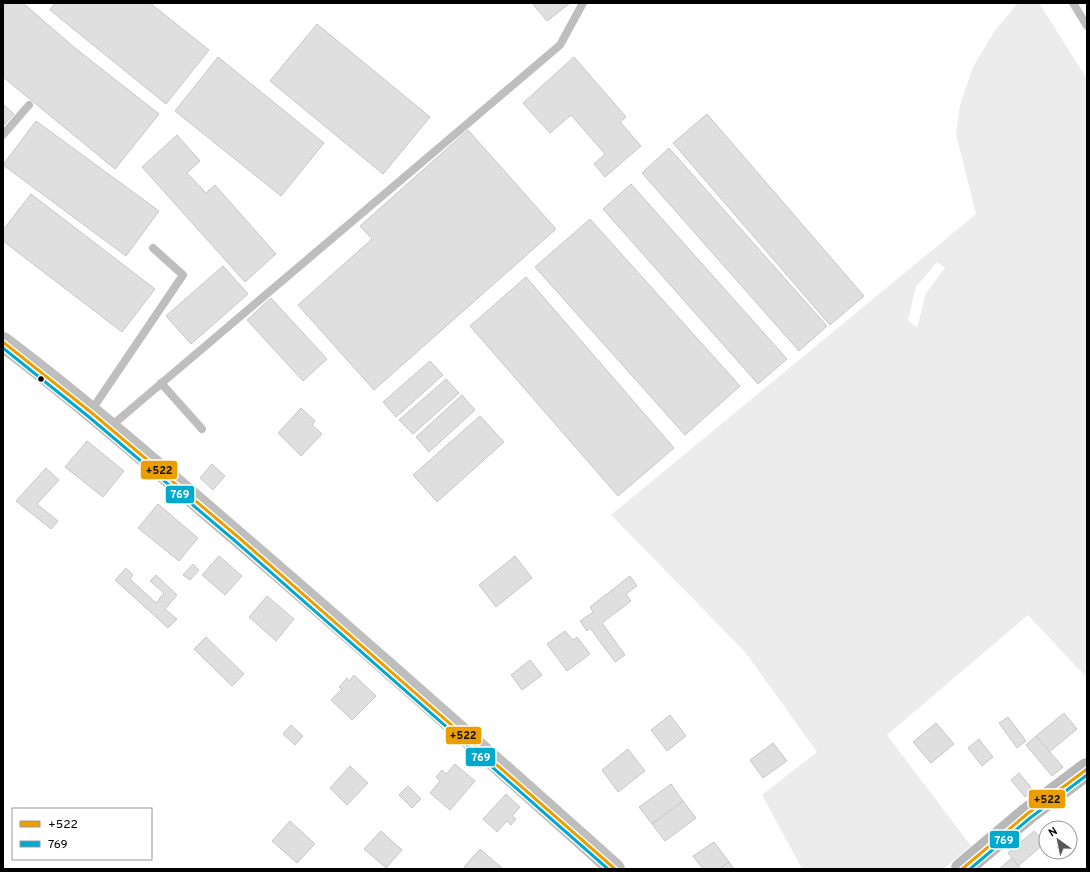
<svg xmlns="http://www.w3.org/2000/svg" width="1090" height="872" font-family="Overpass,sans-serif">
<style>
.green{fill:#ececec;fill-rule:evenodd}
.building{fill:#dfdfdf;stroke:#c7c7c7}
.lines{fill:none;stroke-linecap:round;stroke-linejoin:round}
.service{stroke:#bebebe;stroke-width:8}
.tertiary{stroke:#bebebe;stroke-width:20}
.secondary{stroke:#b8b8b8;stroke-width:22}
.bus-1-casing{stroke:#fff;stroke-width:6}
.bus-2-casing{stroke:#fff;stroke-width:6}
.bus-1{stroke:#eb9e00;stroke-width:3}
.bus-2{stroke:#00a9ce;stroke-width:3}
.bus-dot{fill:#000;stroke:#fff;stroke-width:1.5}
.line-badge{stroke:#fff;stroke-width:1.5}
.badge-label{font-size:11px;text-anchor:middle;font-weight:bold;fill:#fff}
.pale-badge-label{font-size:11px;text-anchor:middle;font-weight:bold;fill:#111}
</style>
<rect width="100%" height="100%" fill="#fff"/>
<path class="green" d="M1018,3H1039L1087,79V678L1028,615L887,735L971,846L943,869H802L762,795L817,752L745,652L611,515L976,214L956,134L960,105L973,67L996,29ZM937,262L945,268L926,293L917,328L908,320L916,287Z"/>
<g class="building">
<path d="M6,3H23L75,48L159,114L115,169L3,77V7Z"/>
<path d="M55,3H150L209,50L166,104L50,10Z"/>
<path d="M532,3H568L569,4L547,21Z"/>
<path d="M317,24L430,117L383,174L270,81Z"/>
<path d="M218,57L324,143L281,196L175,111Z"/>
<path d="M574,57L626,117L620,122L641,146L605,177L594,164L605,154L571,115L550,133L523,103Z"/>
<path d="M3,104L14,114L3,126Z"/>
<path d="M707,114L864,296L830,325L673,143Z"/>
<path d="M36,121L159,211L126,256L3,165Z"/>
<path d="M468,130L556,229L374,390L298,305L372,239L360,226Z"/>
<path d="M177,135L200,161L187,173L206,193L215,185L276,254L245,282L142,167Z"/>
<path d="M669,148L827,326L799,351L642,173Z"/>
<path d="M631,184L787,359L758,384L603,209Z"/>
<path d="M31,194L155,289L122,332L3,241V230Z"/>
<path d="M590,219L740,386L685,435L535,267Z"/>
<path d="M223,266L248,294L191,344L166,316Z"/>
<path d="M526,277L674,448L618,496L470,326Z"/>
<path d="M271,298L327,359L303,381L247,320Z"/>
<path d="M430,361L443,375L396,417L383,402Z"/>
<path d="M446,379L459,393L413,434L399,420Z"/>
<path d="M462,395L475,410L429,452L416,437Z"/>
<path d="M301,408L315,421L312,425L322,434L301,456L278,433Z"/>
<path d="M480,416L504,442L437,502L413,475Z"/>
<path d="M87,441L124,471L103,497L65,467Z"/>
<path d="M212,464L225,476L213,490L200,478Z"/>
<path d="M46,468L59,480L37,504L58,521L51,529L16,501Z"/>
<path d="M158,504L198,538L179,561L138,528Z"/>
<path d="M219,556L242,576L225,595L202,575Z"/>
<path d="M515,556L532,578L496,607L479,585Z"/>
<path d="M193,564L199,570L190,580L183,575Z"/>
<path d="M126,568L133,575L130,579L156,603L164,593L150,581L156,575L177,595L165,609L177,619L168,628L115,580Z"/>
<path d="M630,576L637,586L626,594L631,601L602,623L625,655L615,662L590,628L587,631L580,621L593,612L590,607Z"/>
<path d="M267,596L294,619L276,641L249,617Z"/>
<path d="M565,631L573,640L577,637L590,654L567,671L547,644Z"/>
<path d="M206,637L244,674L232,686L194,649Z"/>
<path d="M530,660L542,675L522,690L511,675Z"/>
<path d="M354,675L376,696L352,720L331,700L342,689L339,687L347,678L349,681Z"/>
<path d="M1064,713L1077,729L1049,752L1036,736Z"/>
<path d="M670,715L686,736L667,751L651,730Z"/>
<path d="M1008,717L1026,741L1017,748L999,723Z"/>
<path d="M936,723L954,744L931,763L913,742Z"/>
<path d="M291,725L303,736L295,745L283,734Z"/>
<path d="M1036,736L1063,767L1052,776L1026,745Z"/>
<path d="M979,739L993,757L982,766L968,748Z"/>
<path d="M773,743L787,761L763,778L750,760Z"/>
<path d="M628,749L645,771L618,792L602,770Z"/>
<path d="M455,764L475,781L450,810L430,793L440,781L436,777L442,770L446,774Z"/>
<path d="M350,766L368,783L347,805L330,788Z"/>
<path d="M1019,773L1033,790L1025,797L1011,780Z"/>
<path d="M671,784L683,801L652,824L639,807Z"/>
<path d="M408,786L421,799L412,808L399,795Z"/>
<path d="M506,794L520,807L512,816L516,819L511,825L507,821L497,832L483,819Z"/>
<path d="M683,801L696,818L665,841L652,824Z"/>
<path d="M290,821L315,844L297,863L272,841Z"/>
<path d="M381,831L402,850L386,868L364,849Z"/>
<path d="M1034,831L1045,843L1018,866L1008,853Z"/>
<path d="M714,842L729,862L719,869H703L693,856Z"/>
<path d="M480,849L502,868L501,869H466L464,867Z"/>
<path d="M1012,858L1021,869H999Z"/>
<path d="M729,862L734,869H719Z"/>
</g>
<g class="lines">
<g class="service">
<path d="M1073,3L1087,26"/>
<path d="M3,135L29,105"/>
<path d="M161,383L202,429"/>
<path d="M91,411L183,275L153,248"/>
<path d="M110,427L560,45L583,3"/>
</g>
<path class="tertiary" d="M3,342C84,403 160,470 237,536C365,646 490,757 615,869"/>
<path class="secondary" d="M962,869L1027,814L1087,769"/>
<defs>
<g id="bus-1">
<path d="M3,342L92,413L237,536L615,869"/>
<path d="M962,869L1027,814L1087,769"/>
</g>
<g id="bus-2">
<path d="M3,348L89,417L234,540L608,869"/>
<path d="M970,869L1030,818L1087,775"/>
</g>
</defs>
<use href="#bus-1" class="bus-1-casing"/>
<use href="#bus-2" class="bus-2-casing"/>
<use href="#bus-1" class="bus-1"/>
<use href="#bus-2" class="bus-2"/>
</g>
<circle class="bus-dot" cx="41" cy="379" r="3.5"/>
<g class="line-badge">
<rect x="140" y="460" width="38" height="20" rx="4" fill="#eb9e00"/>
<rect x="165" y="485" width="30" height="19" rx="4" fill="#00a9ce"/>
<rect x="445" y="726" width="37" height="19" rx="4" fill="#eb9e00"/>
<rect x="465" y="747" width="31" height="20" rx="4" fill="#00a9ce"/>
<rect x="1028" y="789" width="38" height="20" rx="4" fill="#eb9e00"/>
<rect x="989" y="830" width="31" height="19" rx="4" fill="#00a9ce"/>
</g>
<g class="badge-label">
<text x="180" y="498">769</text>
<text x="481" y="761">769</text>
<text x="1004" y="844">769</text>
</g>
<g class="pale-badge-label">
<text x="159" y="474">+522</text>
<text x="463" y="739">+522</text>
<text x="1047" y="803">+522</text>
</g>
<rect width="1090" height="872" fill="none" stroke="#000000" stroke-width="8"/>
<rect x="12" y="808" width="140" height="52" fill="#ffffff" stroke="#999999"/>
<rect x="20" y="821" width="20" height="6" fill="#eb9e00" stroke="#999999"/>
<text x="48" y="828" font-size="12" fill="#000000">+522</text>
<rect x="20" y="841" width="20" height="6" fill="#00a9ce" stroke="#999999"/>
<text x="48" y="848" font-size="12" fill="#000000">769</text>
<g transform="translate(1058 840) rotate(327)"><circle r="19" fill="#ffffff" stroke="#999999"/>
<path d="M0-3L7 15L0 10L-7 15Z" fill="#595959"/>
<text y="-6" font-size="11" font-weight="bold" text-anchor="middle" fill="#000000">N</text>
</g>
</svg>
